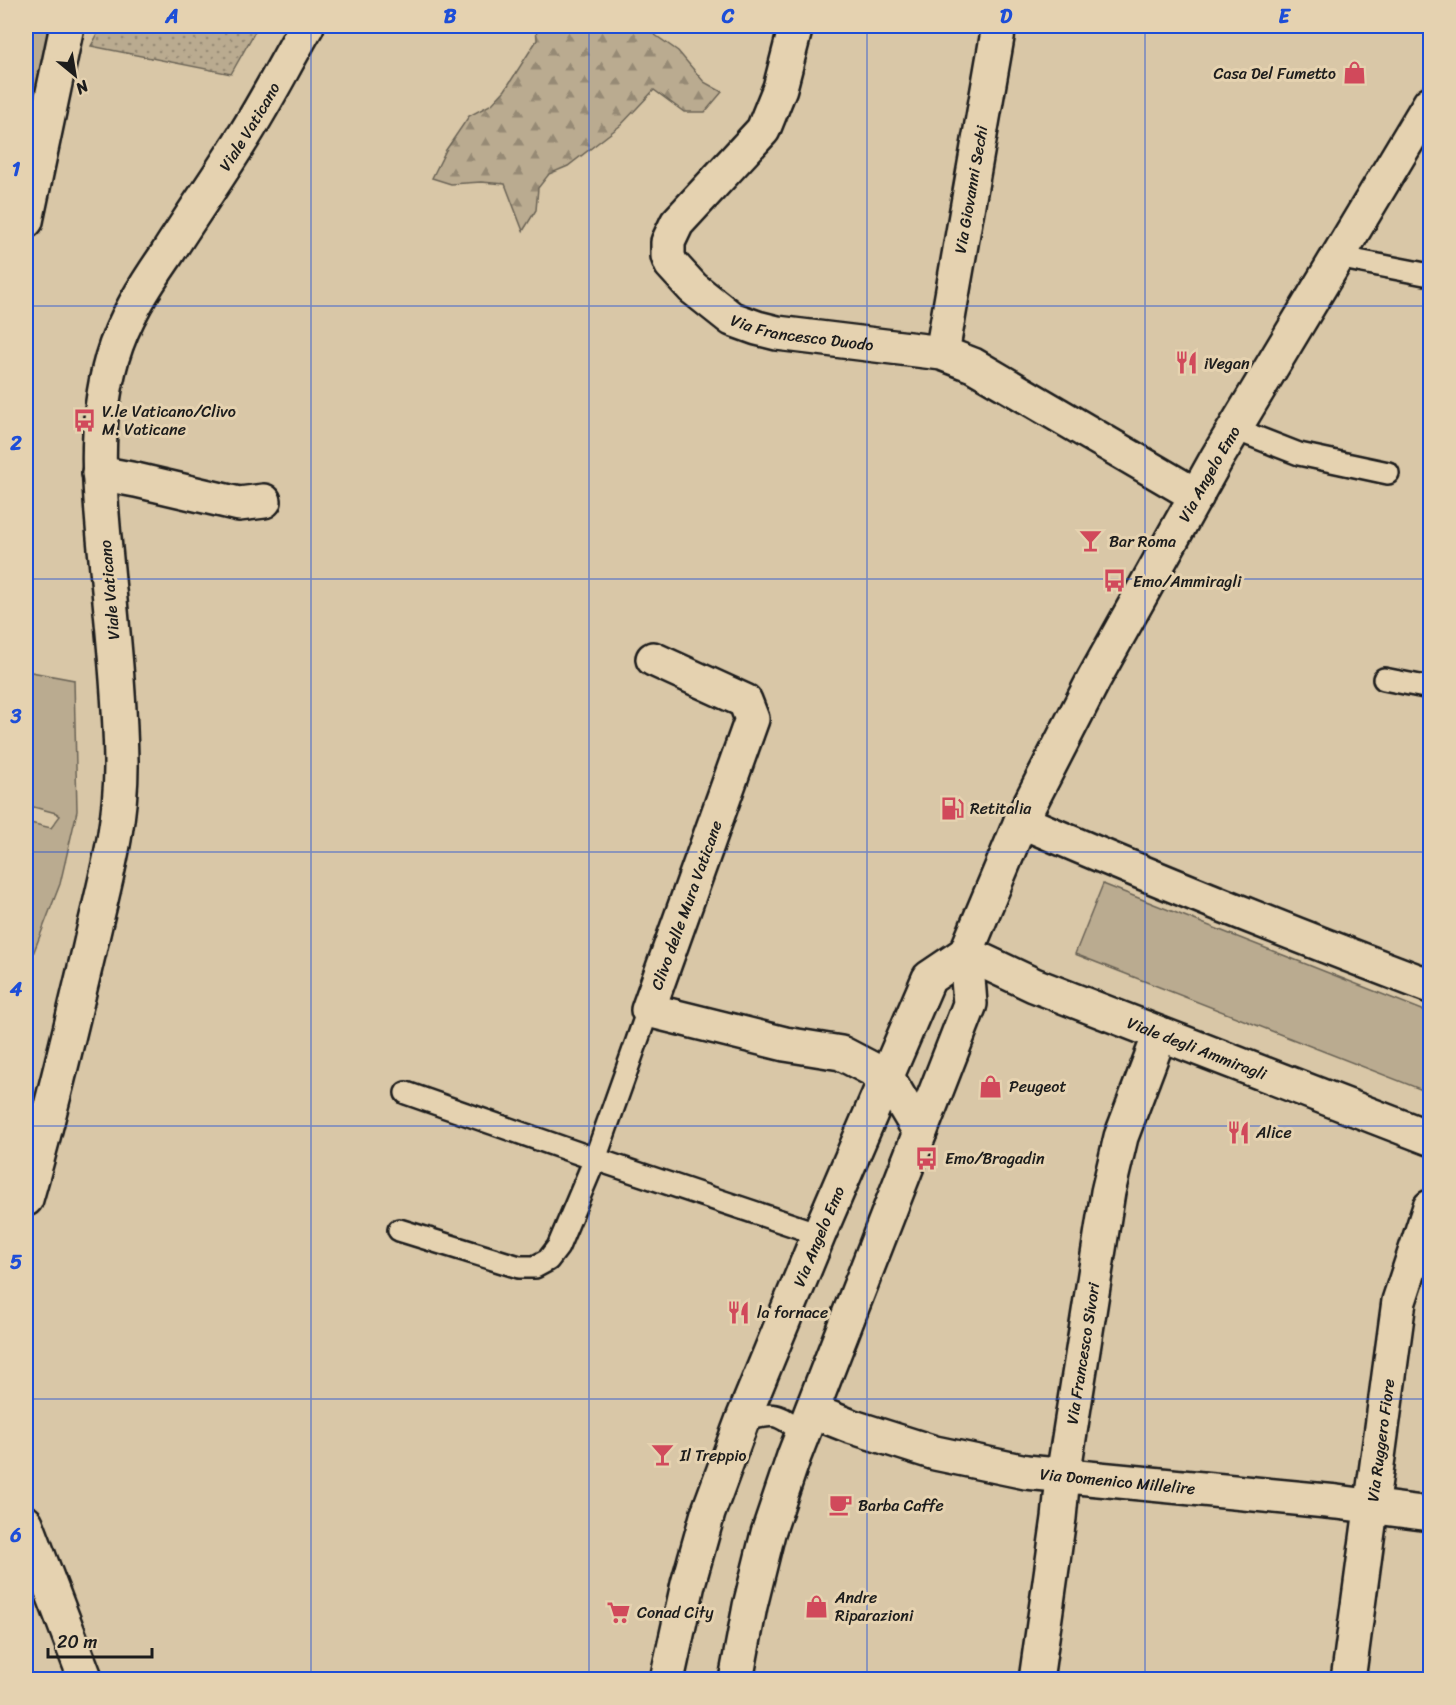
<svg xmlns="http://www.w3.org/2000/svg" width="1456" height="1705" font-family="Sriracha,sans-serif">
<style>
.grass{fill:url(#grass-dots);stroke:#6b6456;stroke-width:1.5}
.forest{fill:url(#forest-firs);stroke:#6b6456;stroke-width:1.5}
.green{fill:#baab90;stroke:#6b6456;stroke-width:1.5}
.lines{fill:none;stroke-linecap:round;stroke-linejoin:round}
.service-casing{stroke:#1c1c1c;stroke-width:26}
.minor-casing{stroke:#1c1c1c;stroke-width:38}
.tertiary-casing{stroke:#1c1c1c;stroke-width:38}
.secondary-casing{stroke:#1c1c1c;stroke-width:38}
.service{stroke:#e5d2b0;stroke-width:21}
.minor{stroke:#e5d2b0;stroke-width:33}
.tertiary{stroke:#e5d2b0;stroke-width:33}
.secondary{stroke:#e5d2b0;stroke-width:33}
.grid{fill:none;stroke:#1d4ed8;stroke-width:1.5;stroke-opacity:0.55}
.labels{text-anchor:middle;stroke-width:6;stroke-linejoin:round;paint-order:stroke}
.poi-label{font-size:16px;fill:#1c1c1c;stroke:#e5d2b0;text-anchor:start}
.street-label{font-size:16px;fill:#1c1c1c;stroke:#e5d2b0}
.neatline{fill:none;stroke:#1d4ed8;stroke-width:2}
.grid-label{font-size:20px;text-anchor:middle;font-weight:bold;fill:#1d4ed8}
</style>
<defs>
<pattern id="grass-dots" width="8" height="8" patternUnits="userSpaceOnUse" patternTransform="scale(1.5)"><rect width="8" height="8" fill="#baab90"/><path d="M2 2h.1M6 6h.1" fill="none" stroke="#968a75" stroke-width="1.8" stroke-linecap="round"/></pattern>
<pattern id="forest-firs" width="22" height="20" patternUnits="userSpaceOnUse" patternTransform="scale(1.5)"><rect width="22" height="20" fill="#baab90"/><path d="M5 1l3.5 6h-7zM16 11l3.5 6h-7z" fill="#968a75"/></pattern>
</defs>
<rect width="100%" height="100%" fill="#d9c7a7"/>
<filter id="ink" filterUnits="userSpaceOnUse"><feTurbulence type="fractalNoise" baseFrequency=".0167" numOctaves="2"/><feDisplacementMap in="SourceGraphic" scale="12" xChannelSelector="R" yChannelSelector="G"/><feConvolveMatrix kernelMatrix="1 2 1 2 8 2 1 2 1" color-interpolation-filters="sRGB"/></filter>
<g filter="url(#ink)">
<path class="grass" d="M99,26H258L231,74L91,46L96,37Z"/>
<path class="forest" d="M536,26H642L678,51L704,82L722,92L705,112H684L654,90L621,125L568,166L549,174L538,188L536,210L523,231L505,184L481,182L451,184L432,178L446,150L469,116L492,104L505,90L537,40Z"/>
<g class="green">
<path d="M26,26H53L26,148Z"/>
<path d="M26,671L74,680L77,811L60,884L26,972V822L51,828L60,816L56,813L26,805Z"/>
<path d="M1103,884L1430,1013V1093L1075,954Z"/>
</g>
<g class="lines">
<defs>
<g id="service">
<path d="M1337,257L1430,275"/>
<path d="M1235,429L1299,454L1388,473"/>
<path d="M1384,679L1430,688"/>
<path d="M406,1093L595,1159L819,1234"/>
<path d="M399,1230L519,1267H535L548,1260L558,1247L595,1159L648,1010"/>
<path d="M742,1421C774,1412 777,1412 803,1433"/>
</g>
<g id="minor">
<path id="s1" d="M796,26L780,88L763,130L677,223L668,242V256L671,264L693,288L732,319L757,328L777,333L942,353L973,365L1197,496"/>
<path d="M26,221L67,26"/>
<path id="s2" d="M942,353L999,26"/>
<path d="M99,473L136,480L239,504L264,501"/>
<path d="M653,659L745,701L752,719L648,1010L785,1044L841,1053L887,1077L920,1132"/>
<path id="s3" d="M812,1411L850,1426L935,1453L1026,1472L1337,1502L1430,1514"/>
<path id="s4" d="M1036,1680L1059,1518L1063,1476L1108,1192L1121,1137L1160,1034"/>
<path id="s5" d="M1348,1680L1399,1301L1430,1207"/>
</g>
<g id="tertiary">
<path id="s6" d="M26,1199C50,1117 69,1034 89,951C103,888 122,827 121,761C120,697 113,633 107,569C100,498 92,428 112,358C123,320 145,286 167,254C189,219 213,185 235,150C262,110 283,67 307,26"/>
<path d="M26,1523L86,1680"/>
</g>
<g id="secondary">
<path d="M1021,821C1156,880 1293,934 1430,986"/>
<path id="s7" d="M966,953L1034,985L1430,1138"/>
<path id="s8" d="M667,1680L688,1584L708,1513L742,1421L819,1234L929,978L966,953"/>
<path id="s9" d="M736,1680L750,1606L768,1533L794,1456L970,1004L966,953L1021,821L1094,679L1217,458L1430,103"/>
</g>
</defs>
<use href="#service" class="service-casing"/>
<use href="#minor" class="minor-casing"/>
<use href="#tertiary" class="tertiary-casing"/>
<use href="#secondary" class="secondary-casing"/>
<use href="#service" class="service"/>
<use href="#minor" class="minor"/>
<use href="#tertiary" class="tertiary"/>
<use href="#secondary" class="secondary"/>
</g>
</g>
<path class="grid" d="M311,26V1680M589,26V1680M867,26V1680M1145,26V1680M26,306H1430M26,579H1430M26,852H1430M26,1126H1430M26,1399H1430"/>
<defs>
<symbol id="shop-bare" viewBox="-9 -9 18 18"><path d="M-5-2.5h2.3a2.7 3.5 0 0 1 5.4 0H5L5.5 6h-11ZM-1.5-2.5h3a1.5 2.3 0 0 0-3 0Z" fill="#d1495b" stroke="#e5d2b0" stroke-width="2.5" paint-order="stroke"/></symbol>
<symbol id="restaurant-bare" viewBox="-9 -9 18 18"><path d="M-5-6h1v4h1v-4h1v4h1v-4h1v5L-1.5 .5V6h-2V.5L-5-1ZM5-6V6H3V1.5H1.5Q1.5-4 5-6Z" fill="#d1495b" stroke="#e5d2b0" stroke-width="2.5" paint-order="stroke"/></symbol>
<symbol id="bus-bare" viewBox="-9 -9 18 18"><path d="M-5-6H5V4H4V6H2V4H-2V6H-4V4H-5ZM-3.5-4V0h7V-4ZM-3.5 1.2v1.5H-2V1.2ZM2 1.2v1.5H3.5V1.2Z" fill="#d1495b" stroke="#e5d2b0" stroke-width="2.5" paint-order="stroke"/></symbol>
<symbol id="bar-bare" viewBox="-9 -9 18 18"><path d="M-6-5H6L.8 .8V4.5H3.5V6h-7V4.5H-.8V.8Z" fill="#d1495b" stroke="#e5d2b0" stroke-width="2.5" paint-order="stroke"/></symbol>
<symbol id="fuel-bare" viewBox="-9 -9 18 18"><path d="M-5.5-6h7V0h2V4h1.3V-2.5L3-4.5l.8-.8L6-3V5H2.5V1h-1V6h-7ZM-4.2-4.7v3.2H.2V-4.7Z" fill="#d1495b" stroke="#e5d2b0" stroke-width="2.5" paint-order="stroke"/></symbol>
<symbol id="cafe-bare" viewBox="-9 -9 18 18"><path d="M-5.5-4.5H6V0H3Q3 3.5 0 3.5H-2.5Q-5.5 3.5-5.5 0ZM3-3.2v2h1.7v-2ZM-6 4.5H4V6H-6Z" fill="#d1495b" stroke="#e5d2b0" stroke-width="2.5" paint-order="stroke"/></symbol>
<symbol id="supermarket-bare" viewBox="-9 -9 18 18"><path d="M-6-5.5h2.5l.6 2H6L4.5 2H-2.5L-4.4-4H-6ZM-1.5 3.2a1.3 1.3 0 1 0 .1 0ZM3 3.2a1.3 1.3 0 1 0 .1 0Z" fill="#d1495b" stroke="#e5d2b0" stroke-width="2.5" paint-order="stroke"/></symbol>
</defs>
<g fill-rule="evenodd">
<use href="#shop-bare" x="1338" y="56" width="33" height="33"/>
<use href="#restaurant-bare" x="1170" y="346" width="33" height="33"/>
<use href="#bus-bare" x="68" y="404" width="33" height="33"/>
<use href="#bar-bare" x="1074" y="524" width="33" height="33"/>
<use href="#bus-bare" x="1098" y="564" width="33" height="33"/>
<use href="#fuel-bare" x="936" y="792" width="33" height="33"/>
<use href="#shop-bare" x="974" y="1070" width="33" height="33"/>
<use href="#restaurant-bare" x="1222" y="1116" width="33" height="33"/>
<use href="#bus-bare" x="910" y="1142" width="33" height="33"/>
<use href="#restaurant-bare" x="722" y="1296" width="33" height="33"/>
<use href="#bar-bare" x="646" y="1438" width="33" height="33"/>
<use href="#cafe-bare" x="824" y="1488" width="33" height="33"/>
<use href="#shop-bare" x="800" y="1590" width="33" height="33"/>
<use href="#supermarket-bare" x="602" y="1596" width="33" height="33"/>
</g>
<g class="labels">
<g class="poi-label">
<text x="1336" y="79" text-anchor="end">Casa Del Fumetto</text>
<text x="1204" y="369">iVegan</text>
<text x="102" y="417">V.le Vaticano/Clivo<tspan x="102" dy="18">M. Vaticane</tspan></text>
<text x="1109" y="547">Bar Roma</text>
<text x="1133" y="587">Emo/Ammiragli</text>
<text x="970" y="814">Retitalia</text>
<text x="1009" y="1092">Peugeot</text>
<text x="1256" y="1138">Alice</text>
<text x="945" y="1164">Emo/Bragadin</text>
<text x="757" y="1318">la fornace</text>
<text x="680" y="1461">Il Treppio</text>
<text x="858" y="1511">Barba Caffe</text>
<text x="835" y="1603">Andre<tspan x="835" dy="18">Riparazioni</tspan></text>
<text x="637" y="1618">Conad City</text>
</g>
<g class="street-label">
<text dy="6" stroke="none"><textPath href="#s6" startOffset="1124">Viale Vaticano</textPath></text>
<text dy="6" stroke="none"><textPath href="#s2" startOffset="166">Via Giovanni Sechi</textPath></text>
<text dy="6" stroke="none"><textPath href="#s1" startOffset="434">Via Francesco Duodo</textPath></text>
<text dy="6" stroke="none"><textPath href="#s9" startOffset="1306">Via Angelo Emo</textPath></text>
<text transform="translate(109 590) rotate(-95)" y="6">Viale Vaticano</text>
<text transform="translate(686 905) rotate(-70)" y="6">Clivo delle Mura Vaticane</text>
<text dy="6" stroke="none"><textPath href="#s7" startOffset="250">Viale degli Ammiragli</textPath></text>
<text dy="6" stroke="none"><textPath href="#s8" startOffset="470">Via Angelo Emo</textPath></text>
<text dy="6" stroke="none"><textPath href="#s4" startOffset="330">Via Francesco Sivori</textPath></text>
<text dy="6" stroke="none"><textPath href="#s5" startOffset="242">Via Ruggero Fiore</textPath></text>
<text dy="6" stroke="none"><textPath href="#s3" startOffset="315">Via Domenico Millelire</textPath></text>
</g>
</g>
<rect width="1456" height="1705" fill="none" stroke="#e5d2b0" stroke-width="66"/>
<g transform="translate(75 75) rotate(150)" stroke="#e5d2b0" stroke-width="4.5" paint-order="stroke">
<path d="M0-4.5L10 22L0 15L-10 22Z" fill="#1c1c1c"/>
<text y="-9" font-size="16" font-weight="bold" text-anchor="middle" fill="#1c1c1c">N</text>
</g>
<path d="M48 1648v9h104v-9" fill="none" stroke="#1c1c1c" stroke-width="3"/>
<text x="57" y="1648" font-size="18" fill="#1c1c1c" stroke="#e5d2b0" stroke-width="4.5" paint-order="stroke">20 m</text>
<rect x="33" y="33" width="1390" height="1639" class="neatline"/>
<g class="grid-label">
<text x="172" y="23">A</text>
<text x="450" y="23">B</text>
<text x="728" y="23">C</text>
<text x="1006" y="23">D</text>
<text x="1284" y="23">E</text>
<text x="16" y="176">1</text>
<text x="16" y="450">2</text>
<text x="16" y="723">3</text>
<text x="16" y="996">4</text>
<text x="16" y="1269">5</text>
<text x="16" y="1542">6</text>
</g>
</svg>
